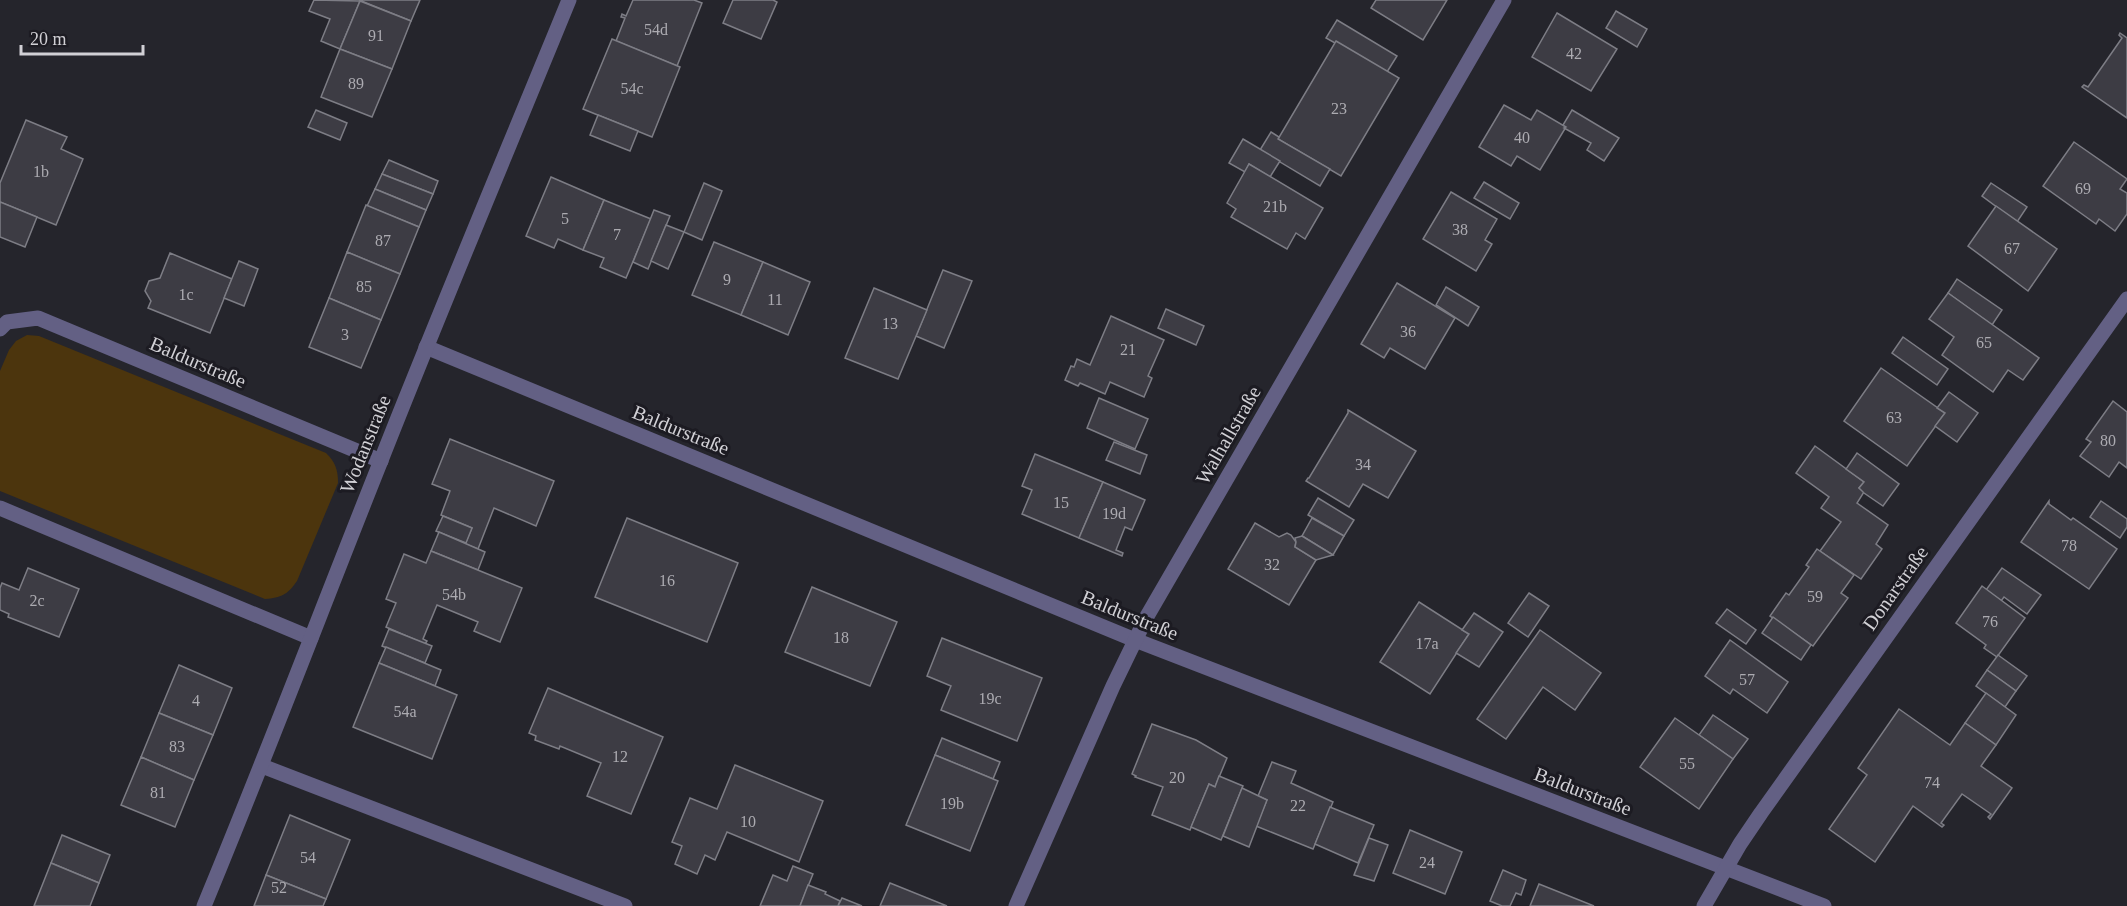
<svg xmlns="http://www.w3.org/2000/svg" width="2127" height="906" font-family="Georgia,serif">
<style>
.green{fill:#4c350d}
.building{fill:#3d3c44;stroke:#7d7d85;stroke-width:1.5}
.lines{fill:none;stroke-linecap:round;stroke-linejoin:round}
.minor{stroke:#636084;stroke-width:15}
.labels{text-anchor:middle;stroke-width:6;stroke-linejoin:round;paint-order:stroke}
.number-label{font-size:16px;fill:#acabb1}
.street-label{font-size:20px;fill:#d1d0d5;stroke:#1c1b22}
</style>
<rect width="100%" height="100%" fill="#25252c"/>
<path class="green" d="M27,335L39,336L326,453C335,462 338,469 338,483L297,581C288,594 281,598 265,599L0,491V371L9,350L16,341Z"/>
<g class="building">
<path d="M314,0L360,1L340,49L321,41L330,19L309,11Z"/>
<path d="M359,0H420L411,21Z"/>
<path d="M633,0H694L702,3L677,66L616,41L625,18L621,17L622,14L626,16Z"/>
<path d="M733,0H773L777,2L761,39L723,23Z"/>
<path d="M1376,0H1447L1423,40L1371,8Z"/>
<path d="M360,1L411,21L392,69L340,49Z"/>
<path d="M1616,11L1647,29L1637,47L1606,28Z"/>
<path d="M1557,13L1617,49L1591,91L1532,57Z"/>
<path d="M1337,20L1397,56L1387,72L1326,38Z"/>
<path d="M2120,33L2127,38V118L2082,87L2084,85L2088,87L2122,38L2119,35Z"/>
<path d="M612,39L680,67L652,137L583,109Z"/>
<path d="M1336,41L1399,78L1341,176L1278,139Z"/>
<path d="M340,49L392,69L372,117L321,97Z"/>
<path d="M1504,105L1531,120L1537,110L1566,127L1540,170L1517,156L1511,166L1479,147Z"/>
<path d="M316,110L347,123L340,140L308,127Z"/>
<path d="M1572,110L1619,138L1604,161L1587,150L1591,143L1564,128L1566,127L1563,125Z"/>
<path d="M598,115L638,131L630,151L590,135Z"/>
<path d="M26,120L67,137L61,149L83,159L56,225L0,202V183Z"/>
<path d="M1271,132L1279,137L1278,139L1330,169L1320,186L1260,150Z"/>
<path d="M1243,139L1280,161L1270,177L1249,164L1245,172L1229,163Z"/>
<path d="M2074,142L2127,179L2120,189L2127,193V214L2115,231L2099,219L2096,224L2043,186Z"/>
<path d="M389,160L438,181L433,194L382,174Z"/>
<path d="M1249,164L1323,208L1305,239L1296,233L1287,249L1231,217L1236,209L1227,203Z"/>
<path d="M382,174L433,194L426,210L375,189Z"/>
<path d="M551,177L604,200L583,250L558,239L554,248L526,236Z"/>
<path d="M1484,182L1519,203L1510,219L1474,198Z"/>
<path d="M704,183L722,191L702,240L684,232Z"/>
<path d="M1991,183L2027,207L2017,222L1982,196Z"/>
<path d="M375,189L426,210L419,227L367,206Z"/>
<path d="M1451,192L1497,219L1485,240L1492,244L1476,271L1423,239Z"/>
<path d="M604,200L651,219L626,278L600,267L604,258L583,250Z"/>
<path d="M0,202L37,217L25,247L0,237Z"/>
<path d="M366,205L419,227L400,274L347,252Z"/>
<path d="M1996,206L2057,249L2028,291L1968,246Z"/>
<path d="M654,210L670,216L648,269L633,262Z"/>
<path d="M666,225L684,232L668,269L651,261Z"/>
<path d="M714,242L763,262L741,315L692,295Z"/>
<path d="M347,252L400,274L381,320L329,298Z"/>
<path d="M170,253L232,279L210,333L148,308L151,301L145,291L149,281L160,278Z"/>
<path d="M239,261L258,269L244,306L224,298Z"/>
<path d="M763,262L810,282L788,335L741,315Z"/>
<path d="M943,270L972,281L944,348L916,336Z"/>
<path d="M1957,279L2002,310L1992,325L1948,293Z"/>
<path d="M1397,283L1455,318L1425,369L1390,348L1384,358L1361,344Z"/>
<path d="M1446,287L1479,307L1468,326L1436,305Z"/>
<path d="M874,288L927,310L898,379L845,358Z"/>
<path d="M1948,293L2039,358L2023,380L2008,370L1993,392L1942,355L1954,337L1929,319Z"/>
<path d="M329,298L381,320L361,368L309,347Z"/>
<path d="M1166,309L1204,326L1196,345L1158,328Z"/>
<path d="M1111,316L1164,340L1148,376L1152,378L1144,397L1110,382L1105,394L1080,383L1078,386L1065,380L1071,366L1074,367L1077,359L1090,365Z"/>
<path d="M1903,337L1948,369L1937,385L1892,353Z"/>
<path d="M1881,368L1945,413L1907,466L1844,421Z"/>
<path d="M1949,392L1978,413L1957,442L1935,426L1945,413L1937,408Z"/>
<path d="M1099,398L1148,419L1135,449L1087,428Z"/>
<path d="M2113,401L2127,412V468L2119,462L2109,477L2080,456L2091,442L2086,439Z"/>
<path d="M1348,410L1416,451L1388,498L1363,484L1349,507L1306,481L1308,478H1309L1348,413Z"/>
<path d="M450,439L554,481L536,526L494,508L478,549L465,544L472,528L441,515L450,491L432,484Z"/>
<path d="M1114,442L1147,455L1140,474L1106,460Z"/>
<path d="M1815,446L1864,482L1859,488L1864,492L1857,503L1888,525L1876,544L1882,549L1861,579L1820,551L1841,522L1821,508L1829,497L1796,473Z"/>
<path d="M1857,453L1899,484L1883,506L1864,493L1859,488L1864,482L1846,469Z"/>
<path d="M1035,454L1103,482L1079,538L1022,514L1032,490L1022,486Z"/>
<path d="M1103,482L1145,500L1132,530L1125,527L1116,550L1123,553L1122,556L1079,538Z"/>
<path d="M1318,498L1354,520L1344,536L1308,515Z"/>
<path d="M2049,501V504L2071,520L2073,518L2117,549L2089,589L2021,542Z"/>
<path d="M2101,501L2127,519V527L2120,538L2090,517Z"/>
<path d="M443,516L472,528L466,543L436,531Z"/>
<path d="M627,518L738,563L707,642L595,597Z"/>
<path d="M1312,518L1344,536L1333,555L1302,536Z"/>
<path d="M1255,523L1279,537L1287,533L1291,535L1296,542L1295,547L1316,560L1289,605L1228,569Z"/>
<path d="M439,532L485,552L478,570L431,551Z"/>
<path d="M1302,536L1333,555L1316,560L1295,547L1296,542L1295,538Z"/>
<path d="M1817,549L1854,575L1841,593L1848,598L1813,646L1770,616L1786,593L1789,595L1809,567L1806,565Z"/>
<path d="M431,551L522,588L500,642L474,631L478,622L437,605L423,639L427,641L425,644L386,627L396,603L386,599L404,554L426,563Z"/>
<path d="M28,568L79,589L59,637L8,617L9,614L0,610V588L2,583L19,590Z"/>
<path d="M2002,568L2041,595L2027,614L2004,597L2001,601L1986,590Z"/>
<path d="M1982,586L2025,618L1997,657L1984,648L1986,645L1956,623Z"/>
<path d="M812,587L897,622L870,686L785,652Z"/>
<path d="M1529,593L1549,606L1528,637L1508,623Z"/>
<path d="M1419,602L1469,634L1430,694L1380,662Z"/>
<path d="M1727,609L1756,630L1746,644L1716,623Z"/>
<path d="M1474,613L1503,632L1479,667L1456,653L1469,634L1462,630Z"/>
<path d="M1773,617L1811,645L1801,660L1762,633Z"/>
<path d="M389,629L432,646L425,663L382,646Z"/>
<path d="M1540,630L1601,673L1575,710L1543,687L1506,739L1477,719Z"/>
<path d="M942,638L1042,678L1017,741L941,710L951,686L927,676Z"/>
<path d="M1730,640L1788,682L1767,713L1733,689L1730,694L1705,676Z"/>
<path d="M386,647L441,670L435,686L379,663Z"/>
<path d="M1998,655L2027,676L2016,691L1987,670Z"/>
<path d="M379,663L457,695L432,759L353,727Z"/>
<path d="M179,665L232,688L213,735L159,713Z"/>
<path d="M1987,670L2016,691L2005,707L1976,686Z"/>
<path d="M548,688L663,737L631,814L587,796L601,763L560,746L559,749L535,740L536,736L529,733Z"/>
<path d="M1986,693L2016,715L1996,745L1965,723Z"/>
<path d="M1899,709L1950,745L1965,723L1996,745L1981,766L2012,788L1990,819L1988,817L1991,814L1962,794L1941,823L1944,825L1942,827L1913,806L1875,862L1829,829L1867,775L1858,768Z"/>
<path d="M159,713L213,735L194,780L141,757Z"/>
<path d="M1713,715L1748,739L1733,759L1699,735Z"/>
<path d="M1675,718L1733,759L1699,809L1640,767Z"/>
<path d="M1152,724L1196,740L1227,758L1215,787L1209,784L1190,830L1152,815L1163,787L1135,777L1136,776L1132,774Z"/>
<path d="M942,738L1000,762L993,779L935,755Z"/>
<path d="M935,755L998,781L970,851L906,825Z"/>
<path d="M141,757L194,780L175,827L121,805Z"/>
<path d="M1272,762L1296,771L1291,783L1333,802L1313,849L1256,826L1267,800L1258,796Z"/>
<path d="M735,765L823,801L799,862L727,832L715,860L705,855L697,874L675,864L682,846L672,842L690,798L717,809Z"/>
<path d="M1219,776L1243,786L1221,840L1191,827L1209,784L1215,787Z"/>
<path d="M1242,788L1267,800L1249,847L1223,836Z"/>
<path d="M1330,807L1374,825L1358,863L1315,844Z"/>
<path d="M290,815L350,840L326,899L266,875Z"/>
<path d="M1410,830L1462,852L1445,894L1393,873Z"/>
<path d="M62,835L110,855L99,883L51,863Z"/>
<path d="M1369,838L1388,845L1374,881L1354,875Z"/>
<path d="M51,863L99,883L90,906H34Z"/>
<path d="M793,866L813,874L800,906H760L773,875L787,881Z"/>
<path d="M1503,870L1526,880L1521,895L1516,893L1510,906H1502L1490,901Z"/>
<path d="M266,875L326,899L323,906H254Z"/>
<path d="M890,883L947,906H880Z"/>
<path d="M1539,884L1594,906H1530Z"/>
<path d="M808,885L826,892L825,894L840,901L838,906H800Z"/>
<path d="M842,898L862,906H838Z"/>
</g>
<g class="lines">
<g class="minor">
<path d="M0,329L7,322L38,318L381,461"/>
<path d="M426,347L1135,640L1824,906"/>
<path d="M0,508L311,638"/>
<path d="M262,766L625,906"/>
<path d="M204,906C265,759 321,611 380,463C441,308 506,154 569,0"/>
<path d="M1016,906L1113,686L1146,618L1504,0"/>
<path d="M1704,906L1740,844L1761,813L2127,299"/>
</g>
</g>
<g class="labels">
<g class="number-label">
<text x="656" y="35">54d</text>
<text x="376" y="41">91</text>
<text x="1574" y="59">42</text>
<text x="356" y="89">89</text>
<text x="632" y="94">54c</text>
<text x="1339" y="114">23</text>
<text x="1522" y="143">40</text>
<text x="41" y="177">1b</text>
<text x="2083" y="194">69</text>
<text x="1275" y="212">21b</text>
<text x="565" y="224">5</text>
<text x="1460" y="235">38</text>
<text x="617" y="240">7</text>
<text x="383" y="246">87</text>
<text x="2012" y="254">67</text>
<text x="727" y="285">9</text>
<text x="364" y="292">85</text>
<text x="186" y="300">1c</text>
<text x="775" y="305">11</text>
<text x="890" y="329">13</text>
<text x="1408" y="337">36</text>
<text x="345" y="340">3</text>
<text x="1984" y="348">65</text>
<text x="1128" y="355">21</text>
<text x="1894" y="423">63</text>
<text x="2108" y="446">80</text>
<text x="1363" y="470">34</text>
<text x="1061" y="508">15</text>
<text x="1114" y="519">19d</text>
<text x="2069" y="551">78</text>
<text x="1272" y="570">32</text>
<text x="667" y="586">16</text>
<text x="454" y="600">54b</text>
<text x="1815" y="602">59</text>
<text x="37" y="606">2c</text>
<text x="1990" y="627">76</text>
<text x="841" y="643">18</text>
<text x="1427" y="649">17a</text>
<text x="1747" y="685">57</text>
<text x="990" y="704">19c</text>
<text x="196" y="706">4</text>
<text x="405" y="717">54a</text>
<text x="177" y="752">83</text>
<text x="620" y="762">12</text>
<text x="1687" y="769">55</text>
<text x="1177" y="783">20</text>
<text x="1932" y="788">74</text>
<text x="158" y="798">81</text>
<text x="952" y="809">19b</text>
<text x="1298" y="811">22</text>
<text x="748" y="827">10</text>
<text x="308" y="863">54</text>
<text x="1427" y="868">24</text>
<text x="279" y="893">52</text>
</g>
<g class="street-label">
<text transform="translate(198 362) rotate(23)" y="7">Baldurstraße</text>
<text transform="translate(681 430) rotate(22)" y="7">Baldurstraße</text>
<text transform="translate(1228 435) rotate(-60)" y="7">Walhallstraße</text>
<text transform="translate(365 444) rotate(-68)" y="7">Wodanstraße</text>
<text transform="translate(1895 588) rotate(-55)" y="7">Donarstraße</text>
<text transform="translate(1130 615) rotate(22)" y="7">Baldurstraße</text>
<text transform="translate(1583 791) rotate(21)" y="7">Baldurstraße</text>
</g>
</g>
<path d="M21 45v9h122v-9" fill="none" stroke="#d1d0d5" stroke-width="3"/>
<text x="30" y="45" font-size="18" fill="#d1d0d5" stroke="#1c1b22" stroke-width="4.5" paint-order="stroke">20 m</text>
</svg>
